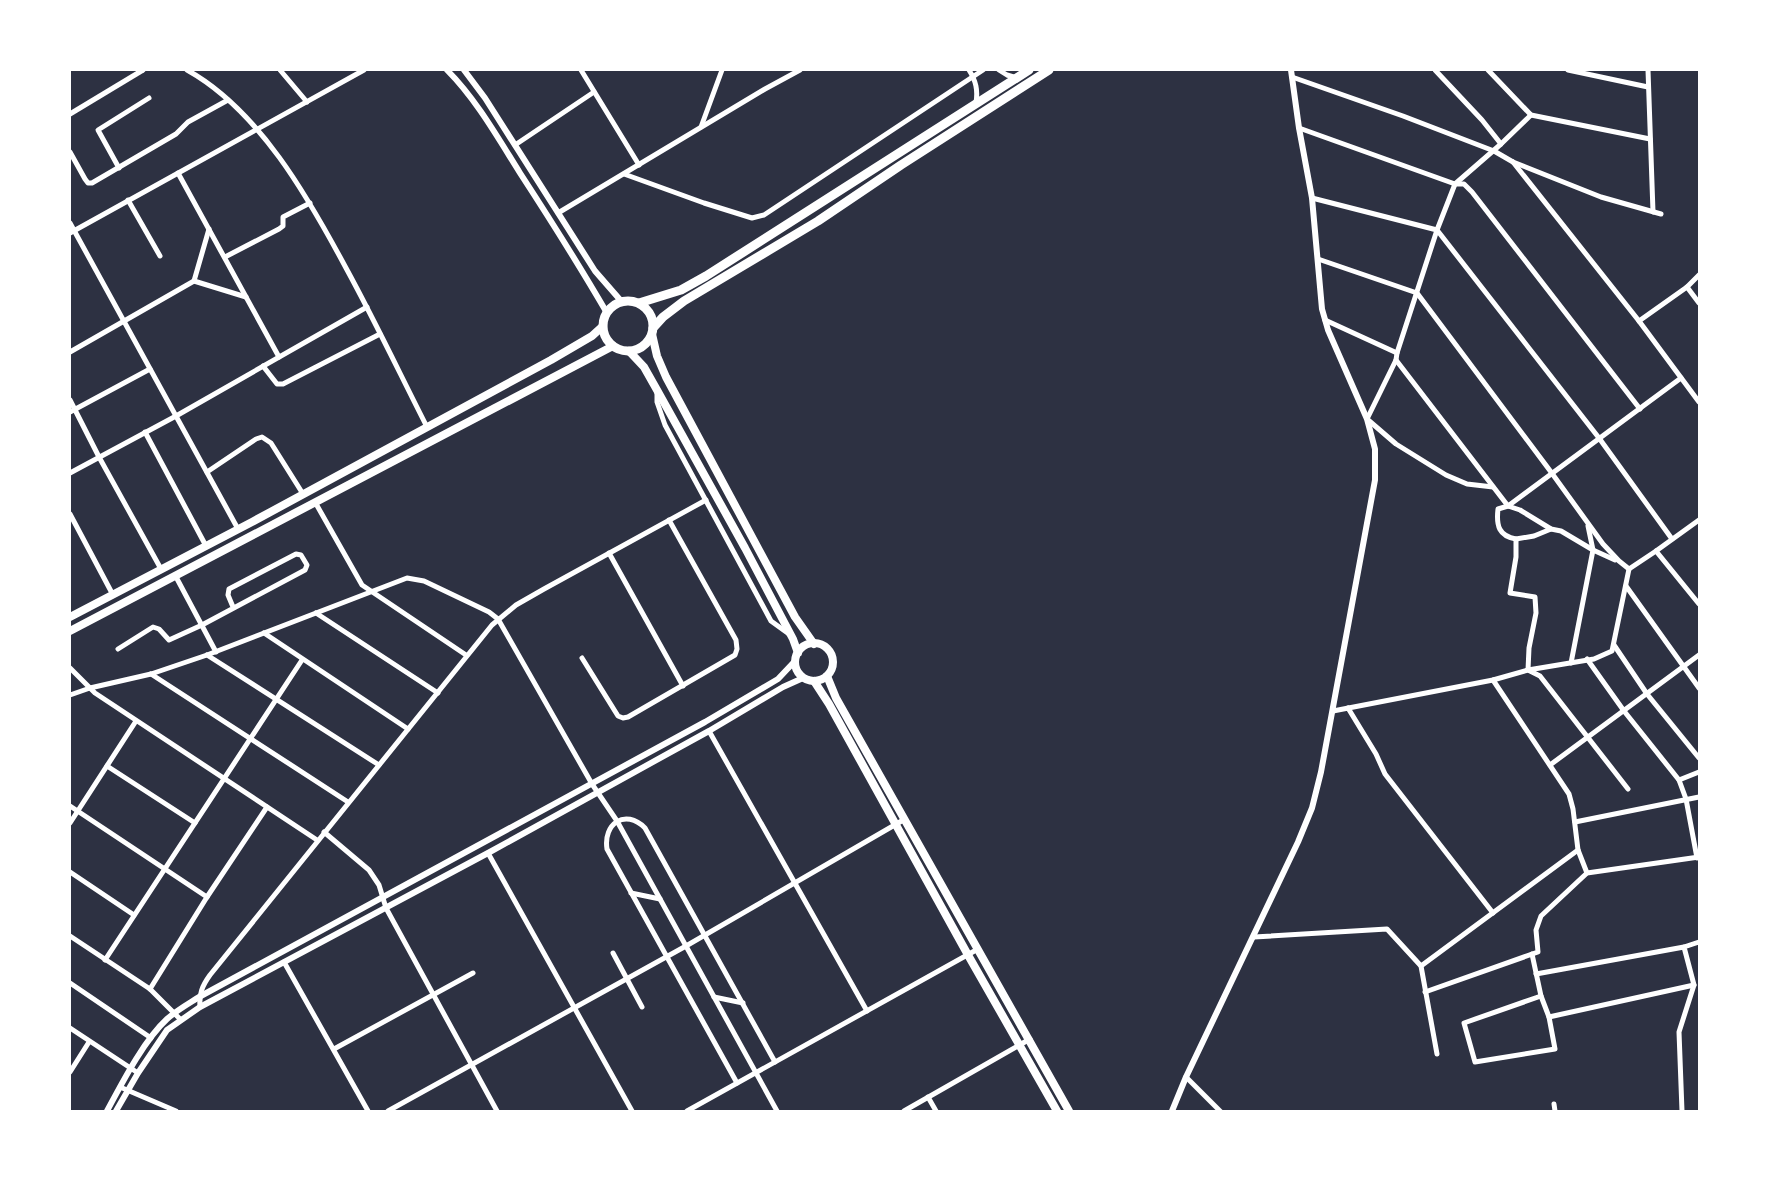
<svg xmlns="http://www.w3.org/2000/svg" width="1769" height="1181" font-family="Karla,sans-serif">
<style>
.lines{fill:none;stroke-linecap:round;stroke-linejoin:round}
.minor{stroke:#fff;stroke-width:5}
.tertiary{stroke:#fff;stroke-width:6}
.secondary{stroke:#fff;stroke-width:8}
.primary{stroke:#fff;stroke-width:8}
.trunk{stroke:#fff;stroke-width:9}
</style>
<rect width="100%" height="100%" fill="#2d3142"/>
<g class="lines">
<g class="minor">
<path d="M187,70C259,110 308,197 346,268C375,321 400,374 427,427"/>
<path d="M280,70L307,102"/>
<path d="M581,70L639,165"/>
<path d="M969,70C976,81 978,90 976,103"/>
<path d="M999,70L1007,75L1017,78"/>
<path d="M1435,70L1482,120L1501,144"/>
<path d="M1488,70L1531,115L1650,139"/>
<path d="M1568,70L1648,87"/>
<path d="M1648,70L1653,212"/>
<path d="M1292,77L1403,116L1494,151L1513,162L1601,197L1661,214"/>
<path d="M70,114L143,70"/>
<path d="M701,127L722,70"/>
<path d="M1299,128L1455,184H1464L1472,192L1640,409"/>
<path d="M515,145L594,92"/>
<path d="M70,152L85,179L88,183H92L176,134L188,122L228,100"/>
<path d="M1513,162L1639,321L1699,402"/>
<path d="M119,168L98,130L149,98"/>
<path d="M178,173L279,357"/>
<path d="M624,174L704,203L752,218L764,215L983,70"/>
<path d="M1312,198L1437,230L1599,438L1672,539"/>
<path d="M128,200L160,256"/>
<path d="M558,213L765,89L800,70"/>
<path d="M70,223L238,529"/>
<path d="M209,229L194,281L246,297"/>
<path d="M70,233L364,70"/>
<path d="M225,257L279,229L283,226V217L310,203"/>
<path d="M1318,259L1417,293L1551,472L1603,544L1619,561L1629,569L1656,551L1699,520"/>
<path d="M1687,287L1699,303"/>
<path d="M1325,320L1397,353"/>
<path d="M1639,321L1687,287L1699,275"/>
<path d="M70,352L194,281"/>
<path d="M1396,360L1508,506L1681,378"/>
<path d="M263,366L277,384H283L380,334"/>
<path d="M657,393V402L665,425L771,621L789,634"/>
<path d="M70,400L99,457L161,569"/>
<path d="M70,412L150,369"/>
<path d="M145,432L206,546"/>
<path d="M207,472L256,439L262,437L271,443L303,494"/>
<path d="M70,473L176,416L367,307"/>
<path d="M1493,487L1467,484L1446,475L1396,444L1367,419L1396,360L1397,353L1437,230L1455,184L1501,144L1531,115"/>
<path d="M315,502L362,585L466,655"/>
<path d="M70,514L113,595"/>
<path d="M1516,539L1534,536L1551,529"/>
<path d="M1656,551L1699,604"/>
<path d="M609,553L683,686"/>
<path d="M1615,560L1593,550L1561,531L1551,529L1520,510L1508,506L1498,509C1496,526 1499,536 1516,539V557L1510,593L1535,597L1536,613L1529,648L1528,670L1594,659L1612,651L1629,569"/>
<path d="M175,575L216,652"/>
<path d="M1626,586L1699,688"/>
<path d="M316,613L438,693"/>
<path d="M264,633L408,729"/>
<path d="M1614,645L1647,694L1699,758"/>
<path d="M118,649L153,627L159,629L169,640L202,625L305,570L307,565L301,555L296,554L229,589L228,595L233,607"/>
<path d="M207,655L379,765"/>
<path d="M582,658L618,716L623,718L628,717L735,655L737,649L736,640L669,520"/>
<path d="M1587,659L1624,711L1679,780L1686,799L1697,858"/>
<path d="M1571,663L1593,550L1588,526"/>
<path d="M70,668L95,693L317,840"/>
<path d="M151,674L348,802"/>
<path d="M1493,680L1569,794L1573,809L1578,850L1587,873"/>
<path d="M70,695L90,688L151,674L207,655L407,578L424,581L489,612L498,619L592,784L617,821L777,1111"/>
<path d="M1348,708L1376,754L1385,774L1493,913"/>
<path d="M1333,711L1493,680L1528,670L1540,676L1628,789"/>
<path d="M709,731L867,1011"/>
<path d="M1550,765L1699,655"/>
<path d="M107,766L195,823"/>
<path d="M1679,780L1699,772"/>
<path d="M70,806L207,897"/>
<path d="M1575,822L1699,797"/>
<path d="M70,823L136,721"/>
<path d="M324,832L369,870L379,885L386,908L497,1111"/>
<path d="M488,853L632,1111"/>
<path d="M70,872L134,915"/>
<path d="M631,893L660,899"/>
<path d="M70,936L150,989L181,1020"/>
<path d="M1254,937L1387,929L1421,966L1437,1054"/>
<path d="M613,953L642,1007"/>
<path d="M1532,954L1541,996L1464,1023L1475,1062L1555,1049L1549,1017L1694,985"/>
<path d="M105,960L302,660"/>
<path d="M284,962L368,1111"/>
<path d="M1421,966L1578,850"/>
<path d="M1536,974L1684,947"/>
<path d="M70,983L151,1038"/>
<path d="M150,989L207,897L267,807"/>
<path d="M1425,992L1538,952L1536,930L1541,916L1587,873L1699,857"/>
<path d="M1541,996L1549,1017"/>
<path d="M714,997L743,1003"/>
<path d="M200,1007C199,994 202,986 210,975L492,625L516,605L544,589L706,500"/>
<path d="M70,1028L138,1073"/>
<path d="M334,1049L473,973"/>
<path d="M70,1072L89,1042"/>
<path d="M1186,1077L1220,1111"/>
<path d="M737,1083L607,849C603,824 625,808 645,828L775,1062"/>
<path d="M120,1087L176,1111"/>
<path d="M928,1097L936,1111"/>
<path d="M1554,1104L1555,1111"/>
<path d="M388,1111L686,946L905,819"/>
<path d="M687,1111L978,949"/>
<path d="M904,1111L1030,1039"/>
<path d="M1682,1111L1679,1032L1694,985L1684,947L1699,942"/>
</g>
<g class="tertiary">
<path d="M447,70C476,99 498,138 520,173C550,219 579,265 607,313"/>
<path d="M464,70L485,98L595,271L622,302"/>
<path d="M107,1111C122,1083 144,1040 167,1019C177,1010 188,1004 199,997L705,722L778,679L795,661"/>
<path d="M116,1111L138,1073L167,1030L200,1007L488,853L709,731L783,687L803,678"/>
<path d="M1172,1111L1186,1077L1298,842L1312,808L1321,772L1375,480V449L1367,419L1328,330L1322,309L1312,198L1299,128L1291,70"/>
</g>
<g class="secondary">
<path d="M652,334L657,356L666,377L795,617L814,644"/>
<path d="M629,351L644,367L657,390L745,548L793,639L798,653"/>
<circle cx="814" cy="662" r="19"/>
<path d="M827,676L836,698L1069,1111"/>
<path d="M814,681L829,704L968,955L1057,1111"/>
</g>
<g class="primary">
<path d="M70,617L252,522L551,360L592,336L603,326"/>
<path d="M70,631L613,346"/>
</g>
<g class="trunk">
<circle cx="628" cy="326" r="25"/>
<path d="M639,303L681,290L706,276L1029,70"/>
<path d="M653,328L663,317L684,301L818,221L901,165L1049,70"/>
</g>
</g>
<rect width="1769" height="1181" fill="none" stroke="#ffffff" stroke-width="142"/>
</svg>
